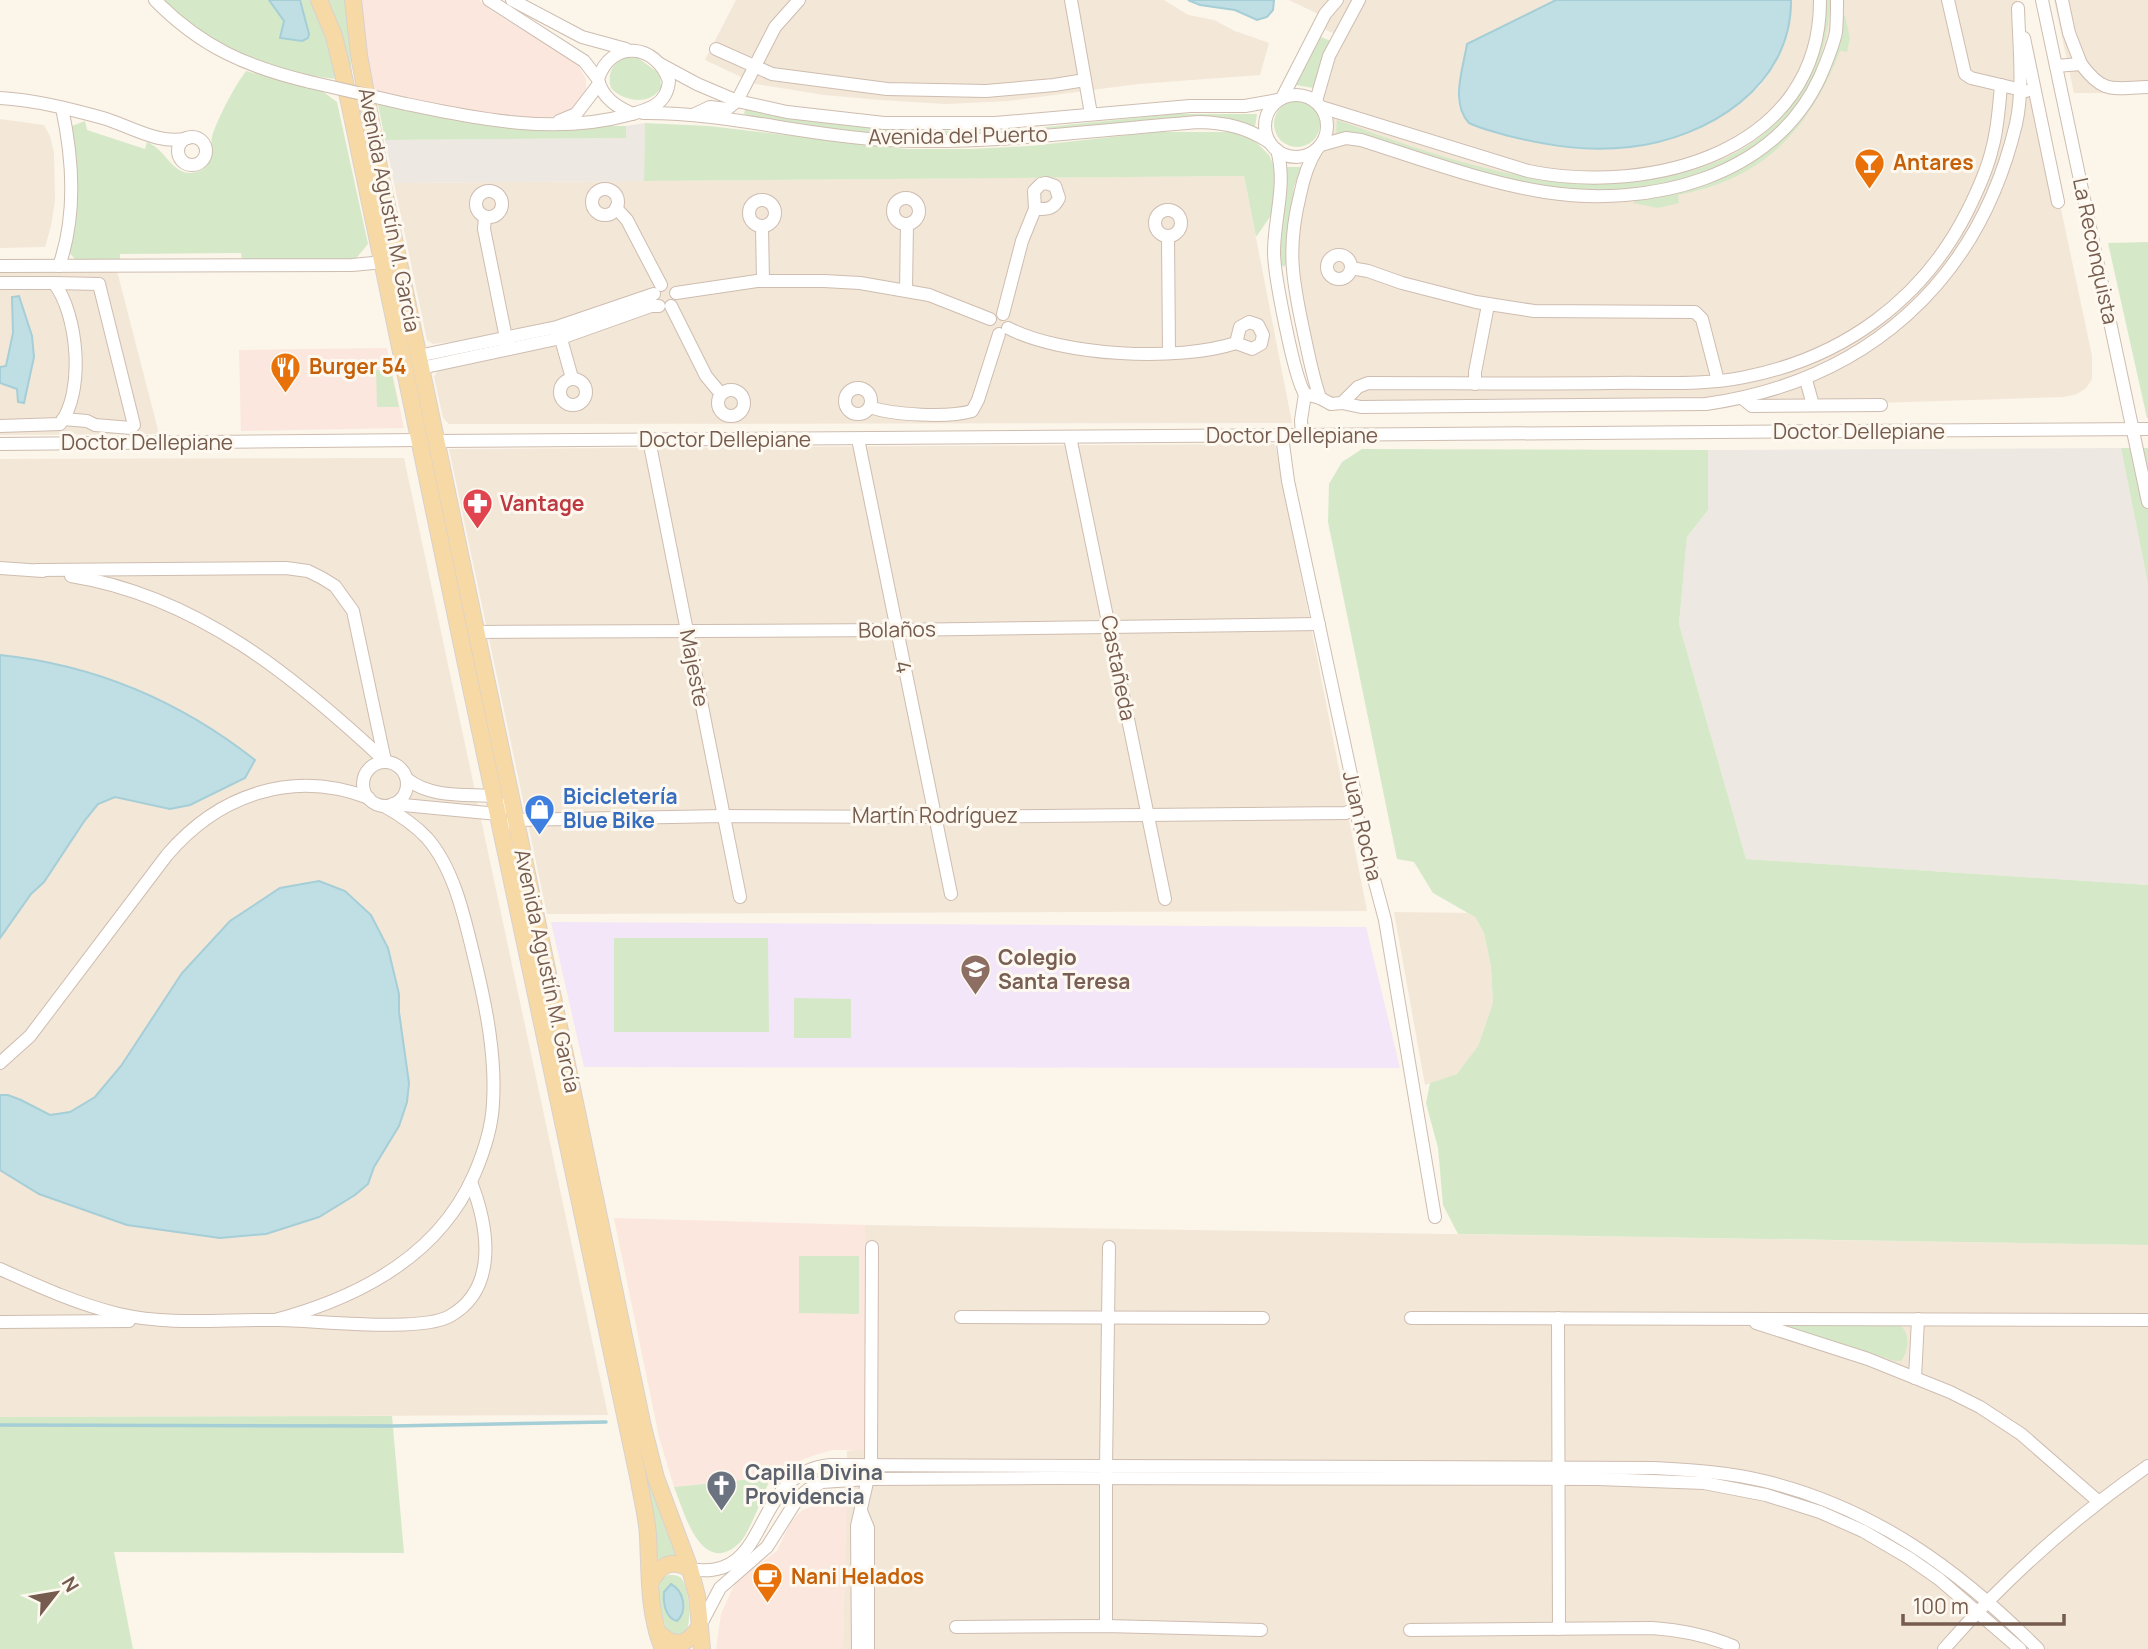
<svg xmlns="http://www.w3.org/2000/svg" width="2148" height="1649" font-family="Manrope,sans-serif">
<style>
.residential{fill:#f3e7d8}
.commercial{fill:#fbe7de}
.industrial{fill:#ede8e2}
.education{fill:#f2e6f8}
.green{fill:#d5e9c8}
.water{fill:#bfdfe5;stroke:#a5ced7;stroke-width:2}
.lines{fill:none;stroke-linecap:round;stroke-linejoin:round}
.stream{stroke:#a5ced7;stroke-width:3.5}
.minor-casing{stroke:#cebdb0;stroke-width:14}
.major-casing{stroke:#d9d1cd;stroke-width:18}
.minor{stroke:#fff;stroke-width:12}
.major{stroke:#f7d9a6;stroke-width:16}
.minor-bridge-casing{stroke:#cebdb0;stroke-width:14;stroke-linecap:butt}
.minor-bridge{stroke:#fff;stroke-width:12}
.labels{text-anchor:middle;stroke-width:6;stroke-linejoin:round;paint-order:stroke}
.street-label{font-size:21px;fill:#765c4e;stroke:#fef9f0}
.food-label{font-size:21px;font-weight:bold;fill:#c56008;stroke:#fef9f0;text-anchor:start}
.health-label{font-size:21px;font-weight:bold;fill:#be3a42;stroke:#fef9f0;text-anchor:start}
.shop-label{font-size:21px;font-weight:bold;fill:#366cbe;stroke:#fef9f0;text-anchor:start}
.education-label{font-size:21px;font-weight:bold;fill:#785e54;stroke:#fef9f0;text-anchor:start}
.worship-label{font-size:21px;font-weight:bold;fill:#5b616d;stroke:#fef9f0;text-anchor:start}
</style>
<rect width="100%" height="100%" fill="#fcf5ea"/>
<g class="residential">
<path d="M736,0H1164L1188,15L1214,20L1235,31L1269,43L1260,75L1138,84L1008,101L946,104L881,100L824,95L756,84L705,60Z"/>
<path d="M1289,0H1556L1467,44L1458,103L1462,115L1469,123L1547,145L1587,149L1630,147L1669,139L1702,126L1733,108L1760,86L1773,67L1784,46L1789,28L1791,0H2017L2092,356V379L2086,388L2077,394L2064,397L1813,405L1325,402L1293,279V223L1319,147L1326,136V116L1319,104L1339,36L1313,24L1318,14Z"/>
<path d="M2054,0H2148V93H2074Z"/>
<path d="M0,119L44,125L50,136L54,153L55,200L51,226L45,247L0,248Z"/>
<path d="M1244,176L1292,423L449,424L443,418L434,377L438,370L457,366L451,342L433,344L427,340L394,183Z"/>
<path d="M117,271L159,434L0,435V272Z"/>
<path d="M1275,444L1367,911L547,914L449,449Z"/>
<path d="M404,458L608,1415L0,1417V459Z"/>
<path d="M1394,912L1468,913L1475,917L1484,933L1491,967L1493,1003L1478,1046L1458,1074L1425,1085Z"/>
<path d="M865,1225L2148,1245V1649H843L847,1451L866,1449Z"/>
</g>
<g class="commercial">
<path d="M357,0H479L490,10L577,63L586,79V97L566,114L550,117H508L482,114L367,89Z"/>
<path d="M387,348L404,428L241,431L239,350Z"/>
<path d="M614,1218L865,1225L866,1450H832L812,1456L790,1465L771,1477L674,1487L659,1437Z"/>
<path d="M847,1503L843,1649H716L721,1614L736,1581L777,1551L791,1521L801,1511L815,1505Z"/>
</g>
<g class="industrial">
<path d="M645,123L644,181L394,183L385,140L625,138L626,126Z"/>
<path d="M2121,448L2148,584V885L1746,859L1679,624L1687,537L1708,510V450Z"/>
</g>
<path class="education" d="M551,922L1366,927L1400,1068L584,1067Z"/>
<g class="green">
<path d="M161,0H311L330,51L336,79C294,74 249,65 212,41C194,29 178,13 161,0Z"/>
<path d="M323,0H345L352,73L504,800L499,804Z"/>
<path d="M1825,0H1830V7C1819,152 1686,202 1557,189C1519,185 1480,172 1443,163C1419,156 1395,150 1371,144C1360,141 1345,139 1336,133L1337,120C1448,160 1564,204 1682,173C1722,163 1759,145 1785,112C1812,80 1825,42 1825,0Z"/>
<path d="M1842,15L1845,16L1850,38L1847,52L1840,51C1810,129 1764,179 1678,195L1679,203L1658,208L1633,203L1636,199C1652,196 1668,195 1684,191C1742,176 1804,137 1826,78C1833,58 1837,36 1842,15Z"/>
<path d="M1321,37L1331,41L1313,88L1296,85Z"/>
<path d="M625,58H638L660,74L661,87C652,106 623,102 611,88C607,75 612,63 625,58Z"/>
<path d="M246,71L322,91L337,102L368,244L353,262H242L241,253L120,254V262H77L69,252L70,131L72,126L85,121L87,130L145,149L147,142C164,149 170,168 184,172C192,175 203,171 208,164C215,154 209,144 213,133C221,112 233,89 246,71Z"/>
<circle cx="1297" cy="124" r="23"/>
<path d="M378,104L550,126H626V138L385,140Z"/>
<path d="M747,109L816,122L938,131L1036,128L1174,114H1257L1255,127L1236,121C1101,129 951,147 817,127C793,123 767,122 744,114L745,110Z"/>
<path d="M645,123L709,126L907,149H970L1030,146L1157,132H1230L1248,137L1258,144L1269,155L1277,172L1274,211L1256,237L1244,176L644,181Z"/>
<path d="M1286,167H1301L1294,187L1288,262L1284,267L1280,264V259Z"/>
<path d="M2148,242V418H2147L2108,243Z"/>
<path d="M376,370H391L399,407H377Z"/>
<path d="M2121,448H2148V584Z"/>
<path d="M1362,449L1708,450V510L1687,537L1679,624L1746,859L2148,885V1245L1458,1234L1443,1205L1438,1148L1426,1103L1430,1083L1457,1074L1478,1046L1493,1003L1491,967L1484,933L1475,917L1433,893L1414,862L1397,859L1328,522L1329,484L1342,462Z"/>
<path d="M509,829L639,1444L650,1486L676,1557L657,1559L505,833Z"/>
<path d="M614,938H768L769,1032H614Z"/>
<path d="M794,998L851,999V1038H794Z"/>
<path d="M799,1256H859V1314L799,1313Z"/>
<path d="M1792,1325H1898C1911,1330 1909,1351 1901,1361H1895L1790,1328Z"/>
<path d="M392,1416L404,1553L114,1552L133,1649H0V1417Z"/>
<path d="M771,1477C762,1497 755,1519 744,1537C740,1544 731,1551 722,1553C695,1557 682,1506 674,1487Z"/>
<path d="M668,1575C675,1575 680,1575 683,1581C689,1592 692,1622 686,1631L677,1635L666,1629C662,1612 650,1585 668,1575Z"/>
</g>
<g class="water">
<path d="M269,0H300L309,34L308,38L302,41L280,38L284,21Z"/>
<path d="M1188,0H1274L1273,10L1267,17L1257,20L1235,10L1200,5Z"/>
<path d="M1556,0H1791C1792,86 1708,138 1630,147C1588,152 1550,146 1509,136C1496,132 1481,129 1469,123C1450,103 1463,69 1467,44Z"/>
<path d="M19,296L32,336L34,357L24,403L18,402L17,389L0,383V367L6,366L13,333L12,297Z"/>
<path d="M0,655C95,665 180,701 255,760L245,778L190,805L170,809L115,797L98,804L85,820L44,882L31,894L0,938Z"/>
<path d="M319,881L345,891L371,915L388,948L399,994V1012L409,1083L407,1102L399,1126L374,1167L368,1184L355,1195L319,1217L266,1234L220,1238L127,1225L39,1194L0,1170V1095H8L21,1100L50,1115L70,1112L95,1097L121,1066L182,973L230,921L280,888Z"/>
<path d="M671,1584C684,1591 688,1611 677,1621C665,1618 663,1602 664,1592Z"/>
</g>
<g class="lines">
<path class="stream" d="M0,1425L392,1426L606,1422"/>
<defs>
<g id="minor">
<path d="M155,0C201,47 247,67 310,82"/>
<path d="M489,0L584,61L598,79"/>
<path d="M512,0L582,37L626,49"/>
<path d="M1071,0L1091,114"/>
<path d="M1948,0L1965,74L1971,78L2026,91"/>
<path d="M2042,0L2148,502"/>
<path d="M2062,0L2069,33L2081,64"/>
<path d="M2024,38L2058,202"/>
<path d="M716,49L772,74L887,89L986,91L1054,85L1085,80"/>
<path d="M660,64L697,84L737,101L787,112L884,123H995L1190,106H1245L1278,100"/>
<path d="M2056,66L2081,64C2104,95 2113,88 2148,87"/>
<circle cx="1296" cy="126" r="31"/>
<path d="M0,98C35,100 70,109 103,118C130,126 160,146 188,138"/>
<path d="M1282,98L1325,14L1337,0"/>
<path d="M1316,101L1329,56L1359,0"/>
<path d="M406,104C479,119 555,135 628,115C648,110 667,105 669,81C656,43 611,39 598,79C602,98 617,107 633,114"/>
<path d="M1321,107L1528,171C1650,196 1821,152 1820,0"/>
<path d="M643,113C725,112 805,136 886,140C991,145 1095,130 1199,122C1226,123 1246,127 1269,142"/>
<path d="M695,114L710,107L727,109L737,101L775,27L799,0"/>
<path d="M559,121L576,114L599,84"/>
<circle cx="192" cy="151" r="14"/>
<path d="M1321,145L1346,138L1361,140C1421,159 1483,182 1545,192C1648,208 1773,179 1820,77C1826,63 1833,47 1836,32C1837,22 1837,10 1837,0"/>
<path d="M1317,149C1308,163 1303,180 1300,195C1287,247 1292,278 1303,329C1308,352 1312,375 1320,398"/>
<path d="M1277,150C1287,184 1274,218 1274,252C1274,274 1294,378 1305,394L1320,398L1331,404L1342,403L1361,407L1706,404C1866,381 1978,283 2016,124C2024,89 2019,44 2018,8"/>
<path d="M1046,183L1055,186L1059,198C1053,210 1047,209 1035,209L1034,191L1041,184Z"/>
<circle cx="605" cy="202" r="13"/>
<circle cx="489" cy="204" r="13"/>
<circle cx="906" cy="211" r="13"/>
<circle cx="762" cy="213" r="13"/>
<path d="M616,208L627,220L661,285"/>
<circle cx="1168" cy="223" r="13"/>
<path d="M485,217L484,229L507,343"/>
<path d="M762,227L763,281"/>
<path d="M1168,236L1169,353"/>
<circle cx="1339" cy="267" r="12"/>
<path d="M0,266L352,265L384,262"/>
<path d="M59,266C77,215 73,159 62,108"/>
<path d="M1351,268L1368,271L1402,283L1476,302L1534,311L1695,312L1702,319L1718,381"/>
<path d="M0,283H54C78,314 85,392 60,424L0,426"/>
<path d="M54,283L99,284L134,425L131,428L95,425L87,421L63,419"/>
<path d="M906,290L907,224"/>
<path d="M676,293L757,281H824L860,283L929,295L990,319"/>
<path d="M671,306L706,376L721,394"/>
<path d="M1003,314L1022,241L1035,209"/>
<path d="M1249,322L1258,325L1263,335L1261,344L1252,349L1236,343L1240,327Z"/>
<path d="M1008,328C1062,356 1178,362 1236,343"/>
<path d="M559,332L572,378"/>
<path d="M418,356L557,327L654,294"/>
<path d="M421,368L561,338L651,306H659"/>
<circle cx="573" cy="392" r="13"/>
<path d="M1806,380L1813,405"/>
<path d="M1475,384V372L1488,305"/>
<circle cx="858" cy="401" r="13"/>
<circle cx="731" cy="403" r="13"/>
<path d="M1742,398L1752,406L1881,405"/>
<path d="M1342,403L1358,387L1368,383C1450,383 1531,384 1612,383C1656,382 1702,386 1745,377C1842,358 1922,301 1967,212C1977,192 1987,171 1992,149C1998,128 1999,106 2001,85"/>
<path d="M870,407C893,415 948,418 972,411L978,400L999,334"/>
<path d="M1282,436L1288,481L1356,798L1355,808L1385,920L1435,1217"/>
<path d="M1302,436L1301,420L1305,394"/>
<path d="M1070,437L1165,899"/>
<path d="M858,439L951,894"/>
<path d="M649,440L740,897"/>
<path d="M437,441L2148,429"/>
<path d="M0,444L420,440"/>
<path d="M0,568L43,571"/>
<path d="M37,570L286,568L308,571L322,578L335,586L353,611L385,761"/>
<path d="M71,576C197,596 295,677 385,761"/>
<path d="M476,632L896,630L1319,624"/>
<circle cx="385" cy="784" r="22"/>
<path d="M407,779C431,798 464,794 494,796"/>
<path d="M393,804L498,814L510,800"/>
<path d="M511,823L515,820L723,816L935,817L1346,813L1355,808"/>
<path d="M0,1063L30,1036L167,855C219,794 293,769 369,798"/>
<path d="M0,1269C38,1286 77,1304 119,1314C171,1326 224,1319 277,1320C316,1320 420,1333 450,1316C499,1288 488,1226 471,1182"/>
<path d="M961,1317L1263,1318"/>
<path d="M1411,1318L2148,1320"/>
<path d="M1558,1318L1559,1629"/>
<path d="M275,1320C358,1298 438,1257 474,1175C484,1152 492,1128 493,1103C496,1056 486,1006 475,961C465,920 455,870 427,838C414,824 400,815 384,806"/>
<path d="M0,1322L129,1321"/>
<path d="M1756,1323L1868,1359L1950,1392L1980,1407L2021,1434L2099,1502"/>
<path d="M1915,1378L1918,1319"/>
<path d="M861,1511L868,1528V1649"/>
<path d="M690,1569C774,1584 748,1473 830,1465L1653,1468C1690,1470 1728,1472 1764,1481C1875,1508 1959,1570 2038,1649"/>
<path d="M700,1626L720,1588L767,1547L798,1498L809,1489L822,1482L868,1479L1048,1478L1598,1479L1704,1483L1766,1495L1820,1512L1863,1531L1909,1558L1939,1579L2020,1649"/>
<path d="M1106,1626V1467L1109,1247"/>
<path d="M956,1627L1106,1626L1261,1630"/>
<path d="M1410,1630L1652,1628C1682,1630 1706,1635 1733,1646"/>
<path d="M858,1649L857,1526L871,1465L872,1247"/>
<path d="M1944,1649C2005,1579 2072,1519 2148,1466"/>
</g>
<g id="major">
<path d="M319,0L334,36L343,73L463,650L639,1481C642,1499 647,1517 648,1536C650,1575 648,1612 663,1649"/>
<path d="M353,0L359,55L381,177L643,1427L656,1478L690,1569L697,1596L702,1649"/>
<path d="M650,1584C659,1565 671,1558 690,1569"/>
<path d="M657,1631C674,1649 687,1646 700,1626"/>
</g>
</defs>
<use href="#minor" class="minor-casing"/>
<use href="#major" class="major-casing"/>
<use href="#minor" class="minor"/>
<use href="#major" class="major"/>
<defs>
<path id="minor-bridge" d="M310,82L406,104"/>
</defs>
<use href="#minor-bridge" class="minor-bridge-casing"/>
<use href="#minor-bridge" class="minor-bridge"/>
</g>
<defs>
<symbol id="bar-pin" viewBox="-11 -11 22 30"><path d="M0 17L-7.5 6A9.5 9.5 0 1 1 7.5 6Z" fill="#e8710a" stroke="#fef9f0"/><path d="M-6-5H6L.8 .8V4.5H3.5V6h-7V4.5H-.8V.8Z" fill="#fff"/></symbol>
<symbol id="restaurant-pin" viewBox="-11 -11 22 30"><path d="M0 17L-7.5 6A9.5 9.5 0 1 1 7.5 6Z" fill="#e8710a" stroke="#fef9f0"/><path d="M-5-6h1v4h1v-4h1v4h1v-4h1v5L-1.5 .5V6h-2V.5L-5-1ZM5-6V6H3V1.5H1.5Q1.5-4 5-6Z" fill="#fff"/></symbol>
<symbol id="pharmacy-pin" viewBox="-11 -11 22 30"><path d="M0 17L-7.5 6A9.5 9.5 0 1 1 7.5 6Z" fill="#e0444e" stroke="#fef9f0"/><path d="M-2-6h4v4h4v4h-4v4h-4v-4h-4v-4h4Z" fill="#fff"/></symbol>
<symbol id="shop-pin" viewBox="-11 -11 22 30"><path d="M0 17L-7.5 6A9.5 9.5 0 1 1 7.5 6Z" fill="#3f7fe0" stroke="#fef9f0"/><path d="M-5-2.5h2.3a2.7 3.5 0 0 1 5.4 0H5L5.5 6h-11ZM-1.5-2.5h3a1.5 2.3 0 0 0-3 0Z" fill="#fff"/></symbol>
<symbol id="school-pin" viewBox="-11 -11 22 30"><path d="M0 17L-7.5 6A9.5 9.5 0 1 1 7.5 6Z" fill="#8d6e63" stroke="#fef9f0"/><path d="M0-5L7-2L0 1L-7-2ZM-4 1L0 2.5L4 1V4Q0 6-4 4Z" fill="#fff"/></symbol>
<symbol id="church-pin" viewBox="-11 -11 22 30"><path d="M0 17L-7.5 6A9.5 9.5 0 1 1 7.5 6Z" fill="#6b7280" stroke="#fef9f0"/><path d="M-1.2-6h2.4v3.5h3.3v2.4h-3.3V6h-2.4V-.1h-3.3v-2.4h3.3Z" fill="#fff"/></symbol>
<symbol id="cafe-pin" viewBox="-11 -11 22 30"><path d="M0 17L-7.5 6A9.5 9.5 0 1 1 7.5 6Z" fill="#e8710a" stroke="#fef9f0"/><path d="M-5.5-4.5H6V0H3Q3 3.5 0 3.5H-2.5Q-5.5 3.5-5.5 0ZM3-3.2v2h1.7v-2ZM-6 4.5H4V6H-6Z" fill="#fff"/></symbol>
</defs>
<g fill-rule="evenodd">
<use href="#bar-pin" x="1852" y="146" width="35" height="47"/>
<use href="#restaurant-pin" x="268" y="350" width="35" height="47"/>
<use href="#pharmacy-pin" x="460" y="486" width="35" height="47"/>
<use href="#shop-pin" x="522" y="792" width="35" height="47"/>
<use href="#school-pin" x="958" y="952" width="35" height="47"/>
<use href="#church-pin" x="704" y="1468" width="35" height="47"/>
<use href="#cafe-pin" x="750" y="1560" width="35" height="47"/>
</g>
<g class="labels">
<g class="street-label">
<text transform="translate(958 136) rotate(-1)" y="7">Avenida del Puerto</text>
<text transform="translate(389 210) rotate(79)" y="7">Avenida Agustín M. García</text>
<text transform="translate(2095 251) rotate(78)" y="7">La Reconquista</text>
<text x="1859" y="439">Doctor Dellepiane</text>
<text x="1292" y="443">Doctor Dellepiane</text>
<text x="725" y="447">Doctor Dellepiane</text>
<text x="147" y="450">Doctor Dellepiane</text>
<text transform="translate(897 630) rotate(-1)" y="7">Bolaños</text>
<text transform="translate(903 667) rotate(78)" y="7">4</text>
<text transform="translate(694 668) rotate(79)" y="7">Majeste</text>
<text transform="translate(1118 668) rotate(79)" y="7">Castañeda</text>
<text x="935" y="823">Martín Rodríguez</text>
<text transform="translate(1362 826) rotate(77)" y="7">Juan Rocha</text>
<text transform="translate(547 971) rotate(78)" y="7">Avenida Agustín M. García</text>
</g>
<g class="food-label">
<text x="1893" y="170">Antares</text>
<text x="309" y="374">Burger 54</text>
<text x="791" y="1584">Nani Helados</text>
</g>
<g class="health-label">
<text x="500" y="511">Vantage</text>
</g>
<g class="shop-label">
<text x="563" y="804">Bicicletería<tspan x="563" dy="24">Blue Bike</tspan></text>
</g>
<g class="education-label">
<text x="998" y="965">Colegio<tspan x="998" dy="24">Santa Teresa</tspan></text>
</g>
<g class="worship-label">
<text x="745" y="1480">Capilla Divina<tspan x="745" dy="24">Providencia</tspan></text>
</g>
</g>
<g transform="translate(56 1593) rotate(59)" stroke="#fef9f0" stroke-width="5" paint-order="stroke">
<path d="M0-5L12 26L0 18L-12 26Z" fill="#765c4e"/>
<text y="-10" font-size="19" font-weight="bold" text-anchor="middle" fill="#765c4e">N</text>
</g>
<path d="M1903 1614v10h161v-10" fill="none" stroke="#765c4e" stroke-width="3.5"/>
<text x="1913" y="1614" font-size="21" fill="#765c4e" stroke="#fef9f0" stroke-width="5" paint-order="stroke">100 m</text>
</svg>
